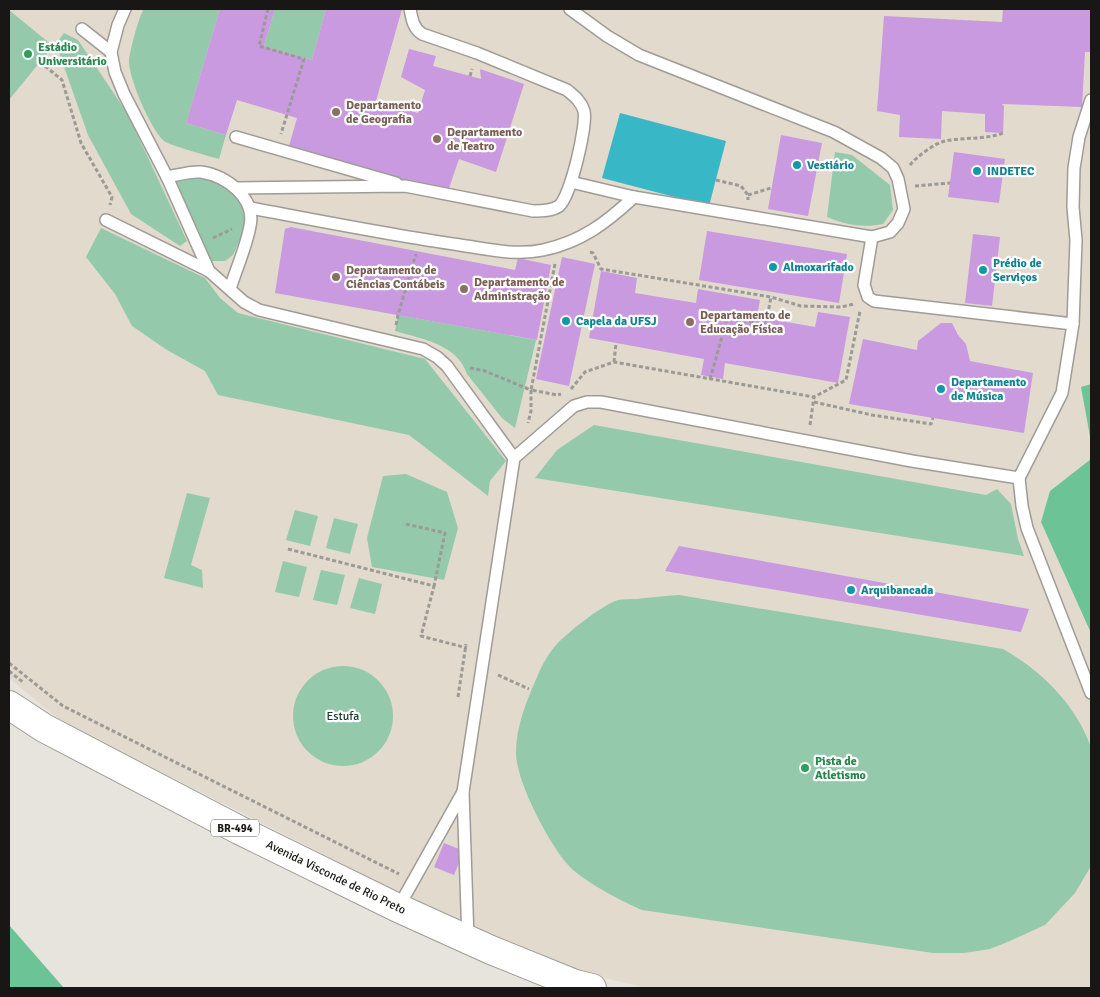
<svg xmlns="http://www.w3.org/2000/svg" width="1100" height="997" font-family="Signika,sans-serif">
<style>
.built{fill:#e1dacd}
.green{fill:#94caab}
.forest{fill:#6cc496}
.water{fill:#38b8c7}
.building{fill:#c99ae0}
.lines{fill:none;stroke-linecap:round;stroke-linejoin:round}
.service-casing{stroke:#9f9c96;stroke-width:14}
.trunk-casing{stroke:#9f9c96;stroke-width:30}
.path{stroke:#9c9a96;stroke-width:3;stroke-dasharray:4 2.5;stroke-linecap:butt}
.service{stroke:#fff;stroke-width:11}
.trunk{stroke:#fff;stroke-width:28}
.leisure-dot{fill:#2e9e5b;stroke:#fff;stroke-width:2}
.education-dot{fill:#8d6e63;stroke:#fff;stroke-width:2}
.culture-dot{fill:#0f9aa8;stroke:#fff;stroke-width:2}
.labels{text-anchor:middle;stroke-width:4.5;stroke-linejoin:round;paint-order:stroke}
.shield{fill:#fff;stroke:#5d5d5b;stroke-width:1}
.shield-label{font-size:11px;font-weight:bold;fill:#181715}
.leisure-label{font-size:12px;font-weight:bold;fill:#27864d;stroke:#fff;text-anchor:start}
.education-label{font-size:12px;font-weight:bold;fill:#785e54;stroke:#fff;text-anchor:start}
.culture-label{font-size:12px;font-weight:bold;fill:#0d838f;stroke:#fff;text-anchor:start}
.park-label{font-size:12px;fill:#143b28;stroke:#fff}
.street-label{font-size:12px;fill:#181715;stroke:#fff}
</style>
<rect width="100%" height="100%" fill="#e7e4de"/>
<path class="built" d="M9,9H1091V988H647L575,971L400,893L61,721L9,678Z"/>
<g class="green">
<path d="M144,9H220L186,123L226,135L219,159C209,156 171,146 164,141C151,130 128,77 129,60C130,51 139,15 144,9Z"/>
<path d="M275,9H326L312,60L264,46Z"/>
<path d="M9,10L53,46L9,100Z"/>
<path d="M64,33L78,40L127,113L187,241L180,246L131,214L88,135L56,44Z"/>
<path d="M835,152L852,155L890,185L893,210L883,224C863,228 846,225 827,217Z"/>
<path d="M202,176L230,191L248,210V223L233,255L225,261H212L172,183Z"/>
<path d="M101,228L205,278L220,298L238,313L425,359L506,461L490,481L488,496L409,435L218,395L205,371L167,350L132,326L115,294L86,257Z"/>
<path d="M398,315L536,340L515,428L502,418L467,374C457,344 422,339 395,331Z"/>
<path d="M594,425L986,495L997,489L1011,504L1018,539L1024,556L535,478L557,450Z"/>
<path d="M406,474L447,492L458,528L444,580L372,567L367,538L383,476Z"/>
<path d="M187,493L210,498L191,565L202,570L203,588L164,578Z"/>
<path d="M295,510L318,516L310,546L286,540Z"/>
<path d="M334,518L358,524L350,554L326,548Z"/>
<path d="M283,561L307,567L299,597L275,592Z"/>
<path d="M321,570L345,575L337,605L313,600Z"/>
<path d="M359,578L382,584L375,614L350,608Z"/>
<path d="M679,595L1003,649C1042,671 1076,705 1091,747V866L1075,893L1045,925L1010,941L990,949L964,953H933L642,910C621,901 591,885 573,870C552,851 516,782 516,753C516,726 527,700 537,677C541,667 546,658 552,650C562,636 602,605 618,600C624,599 631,599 637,599C651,597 665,596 679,595Z"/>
<circle cx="343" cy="716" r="50"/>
</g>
<g class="forest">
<path d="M1091,384V442L1081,387Z"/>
<path d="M1091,459V633L1041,522L1050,491Z"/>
<path d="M9,925L64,988H9Z"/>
</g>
<path class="water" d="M620,113L726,141L709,206L602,178Z"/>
<g class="building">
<path d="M220,9H275L264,46L312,60L326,9H402L376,101L418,113L425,90L401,77L409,49L436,56L433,66L481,79L480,69L524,84L496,172L459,159L447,194L289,146L297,118L237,100L226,135L186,123Z"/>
<path d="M1003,9H1091V52H1085L1082,107L1002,104L1004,106L1003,133L985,132V114L942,111L941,139L899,137L900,115L877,111L884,16L1002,22Z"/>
<path d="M781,135L822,143L808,216L768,209Z"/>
<path d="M954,152L1005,159L999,203L948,197Z"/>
<path d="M291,227L515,270L518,258L551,265L537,340L275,293L285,229Z"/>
<path d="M707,231L847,254L839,303L699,280Z"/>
<path d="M973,234L1000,237L992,306L965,303Z"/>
<path d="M562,257L595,264L569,386L536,379Z"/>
<path d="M601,271L637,278L635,293L696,303L698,289L760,300L757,317L815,327L818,312L850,317L838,383L725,363L723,379L701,375L704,359L589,338Z"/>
<path d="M941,323H952L958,335L966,344L970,361L1033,373L1024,433L849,404L863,339L917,350L918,341Z"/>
<path d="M679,546L1029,609L1021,632L665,571Z"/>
<path d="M444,843L464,851L454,875L434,867Z"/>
</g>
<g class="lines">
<defs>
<g id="service">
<path d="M125,9L118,25L111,52L115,72L124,94L167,177L209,271L244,302L259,310L423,349L437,357L447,366L514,458"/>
<path d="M82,29L111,52"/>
<path d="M236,137L396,183"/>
<path d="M167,177C178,175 191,171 201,172C227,176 256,198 250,226C246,248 236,269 230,289"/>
<path d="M571,182L634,197"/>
<path d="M236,188L405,186L533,211C542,211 552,211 559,206C571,196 587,125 584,111C581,101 574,96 567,90L477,53L422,34C413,28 412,19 410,9"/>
<path d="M251,208C320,221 390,235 460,245C487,249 516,256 543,250C581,242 606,223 634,197L872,237L890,232L898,223L904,209L898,179L893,168L881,158L834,132L639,55L607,36L570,9"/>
<path d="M106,220L209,271"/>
<path d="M872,237L864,285L868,297L874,301L1073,324L1062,393L1019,478"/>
<path d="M1073,324L1076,240L1073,207L1074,168L1079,137L1091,100"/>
<path d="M398,908L463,792"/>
<path d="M468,939L463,792L514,458L574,406L587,402H601L912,461L1019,478L1022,506L1027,528L1091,693"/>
</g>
<path id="trunk" d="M9,705L44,728L239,830L398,908L491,950L575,984L592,988"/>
</defs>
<use href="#service" class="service-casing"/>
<use href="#trunk" class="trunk-casing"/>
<g class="path">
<path d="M268,9L259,46L304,59L281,134"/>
<path d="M40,62L62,80L81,143L112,197L110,205"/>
<path d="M470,76L472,69"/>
<path d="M910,165C916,157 935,143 945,141C964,137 984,140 1003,133"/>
<path d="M716,180L741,186L748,195V200"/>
<path d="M915,186L950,183"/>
<path d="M748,195L771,188"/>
<path d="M213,238L232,229"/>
<path d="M590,252L593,253L601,269L771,297L801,306L841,307L854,304"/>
<path d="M555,264L531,390L557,395L561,394"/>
<path d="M396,325L398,315L416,254"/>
<path d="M614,362L616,343"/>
<path d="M470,368L485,371L531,390V411L528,423"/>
<path d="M710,379L727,319L766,324L771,297"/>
<path d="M571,389L585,372L614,362L814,397"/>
<path d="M814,402L872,415L931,424L933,418"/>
<path d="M810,425L814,397L846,380L860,311"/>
<path d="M406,524L445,533L434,586"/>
<path d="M288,549L434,586L421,636L467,648"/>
<path d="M9,663L63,706L399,874"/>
<path d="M9,671L24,683"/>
<path d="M498,675L529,689"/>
<path d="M458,697L466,644"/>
</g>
<use href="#service" class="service"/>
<use href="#trunk" class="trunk"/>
</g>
<g class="leisure-dot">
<circle cx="28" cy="54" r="5"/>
<circle cx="805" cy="768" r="5"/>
</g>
<g class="education-dot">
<circle cx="336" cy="112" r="5"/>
<circle cx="437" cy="139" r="5"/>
<circle cx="336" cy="277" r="5"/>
<circle cx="464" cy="289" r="5"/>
<circle cx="690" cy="322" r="5"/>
</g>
<g class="culture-dot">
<circle cx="797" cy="165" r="5"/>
<circle cx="977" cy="171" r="5"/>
<circle cx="773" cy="267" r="5"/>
<circle cx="983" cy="270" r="5"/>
<circle cx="566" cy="321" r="5"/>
<circle cx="941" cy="389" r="5"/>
<circle cx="851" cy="590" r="5"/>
</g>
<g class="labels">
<rect class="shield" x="211" y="819.5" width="48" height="17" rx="4"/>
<g class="shield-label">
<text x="235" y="832">BR-494</text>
</g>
<g class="leisure-label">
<text x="38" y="51">Estádio<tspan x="38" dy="14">Universitário</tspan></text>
<text x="815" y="765">Pista de<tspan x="815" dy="14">Atletismo</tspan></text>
</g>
<g class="education-label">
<text x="346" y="109">Departamento<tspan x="346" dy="14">de Geografia</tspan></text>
<text x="447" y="136">Departamento<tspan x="447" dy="14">de Teatro</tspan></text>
<text x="346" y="274">Departamento de<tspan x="346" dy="14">Ciências Contábeis</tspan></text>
<text x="474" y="286">Departamento de<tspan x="474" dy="14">Administração</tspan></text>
<text x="700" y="319">Departamento de<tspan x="700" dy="14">Educação Física</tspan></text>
</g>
<g class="culture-label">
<text x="807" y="169">Vestiário</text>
<text x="987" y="175">INDETEC</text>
<text x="993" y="267">Prédio de<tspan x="993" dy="14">Serviços</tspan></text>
<text x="783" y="271">Almoxarifado</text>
<text x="576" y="325">Capela da UFSJ</text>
<text x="951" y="386">Departamento<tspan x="951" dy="14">de Música</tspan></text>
<text x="861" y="594">Arquibancada</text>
</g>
<g class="park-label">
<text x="343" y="720">Estufa</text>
</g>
<g class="street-label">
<text transform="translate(336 877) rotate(26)" y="4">Avenida Visconde de Rio Preto</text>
</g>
</g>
<rect width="1100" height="997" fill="none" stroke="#181715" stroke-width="20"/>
</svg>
